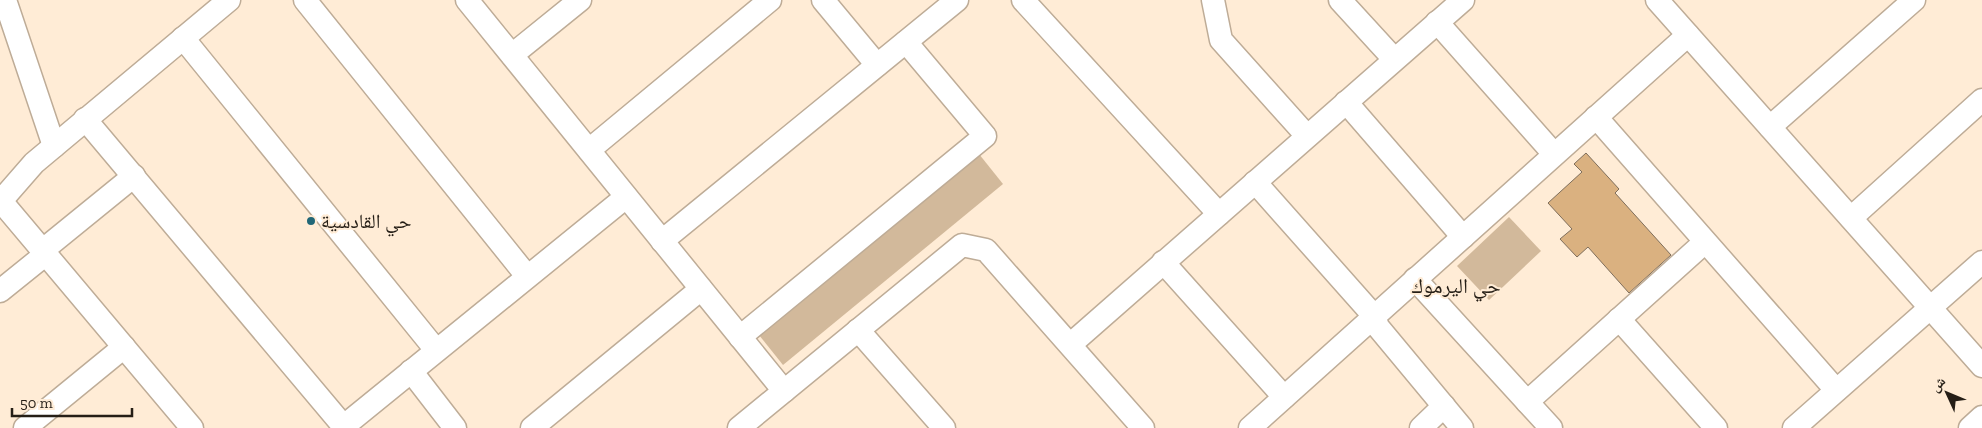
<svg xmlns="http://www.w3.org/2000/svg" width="1982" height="428" font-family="'Zilla Slab','Noto Naskh Arabic',serif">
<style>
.green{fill:#d2b99b}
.building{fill:#dab180;stroke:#7f6e5b}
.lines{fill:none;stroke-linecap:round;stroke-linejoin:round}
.minor-casing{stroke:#beac97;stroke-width:25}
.minor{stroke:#fff;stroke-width:22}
.poi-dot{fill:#216777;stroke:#ffecd6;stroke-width:2}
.labels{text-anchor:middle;stroke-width:4;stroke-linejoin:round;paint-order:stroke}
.poi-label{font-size:20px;fill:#251e16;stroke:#ffecd6;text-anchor:start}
.neighbourhood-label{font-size:21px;fill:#251e16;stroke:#ffecd6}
</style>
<rect width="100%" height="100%" fill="#ffecd6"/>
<g class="green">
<path d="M979,154L1003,184L783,365L759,335Z"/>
<path d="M1509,217L1541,251L1489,300L1457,266Z"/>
</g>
<path class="building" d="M1586,153L1619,189L1615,193L1671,255L1629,293L1588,247L1577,257L1560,239L1572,229L1548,203L1582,172L1574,164Z"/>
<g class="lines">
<defs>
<g id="minor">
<path d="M5,0L54,146"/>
<path d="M305,0L527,276"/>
<path d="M467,0L784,391"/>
<path d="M823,0L877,65"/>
<path d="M1023,0L1219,214"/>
<path d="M1213,0L1221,40L1307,136"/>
<path d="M1340,0L1394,59"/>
<path d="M1657,0L1982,366"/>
<path d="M1437,22L1554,154"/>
<path d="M183,38L436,350"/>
<path d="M512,55L580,0"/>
<path d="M1346,102L1463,237"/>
<path d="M1596,117L1836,390"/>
<path d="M85,119L345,428"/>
<path d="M1770,127L1914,0"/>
<path d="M589,150L770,0"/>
<path d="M1255,182L1374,316L1378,327L1462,428"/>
<path d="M1,201L192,428"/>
<path d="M0,202L34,163L229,0"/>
<path d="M1851,218L1982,100"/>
<path d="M662,241L957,0"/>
<path d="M43,250L134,176"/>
<path d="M1163,262L1284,397"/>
<path d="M1415,279L1551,428"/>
<path d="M0,291L46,254"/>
<path d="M1619,319L1716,428"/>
<path d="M858,330L944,428"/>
<path d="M740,337L985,136L906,42"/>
<path d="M1071,344L1463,0"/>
<path d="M411,371L455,428"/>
<path d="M1527,402L1705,242"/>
<path d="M344,426L626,197"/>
<path d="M25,428L124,347"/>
<path d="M532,428L701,289"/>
<path d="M739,428L962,245L986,250L1143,428"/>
<path d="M1250,428L1688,35"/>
<path d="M1421,428L1444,406"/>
<path d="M1794,428L1982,262"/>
<path d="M1970,428L1982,417"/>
</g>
</defs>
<use href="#minor" class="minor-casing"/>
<use href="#minor" class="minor"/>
</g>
<circle class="poi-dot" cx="311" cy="221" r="5"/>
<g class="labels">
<g class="poi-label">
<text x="321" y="228">حي القادسية</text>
</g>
<g class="neighbourhood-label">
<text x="1456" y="293">حي اليرموك</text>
</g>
</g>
<g transform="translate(1947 393) rotate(314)" stroke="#ffecd6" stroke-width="4" paint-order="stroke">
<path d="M0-4L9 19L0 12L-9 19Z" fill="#251e16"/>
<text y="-8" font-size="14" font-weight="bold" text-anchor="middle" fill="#251e16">ش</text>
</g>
<path d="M12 408v8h120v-8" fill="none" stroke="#251e16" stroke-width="2.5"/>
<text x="20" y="408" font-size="15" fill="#251e16" stroke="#ffecd6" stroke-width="4" paint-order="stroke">50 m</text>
</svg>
